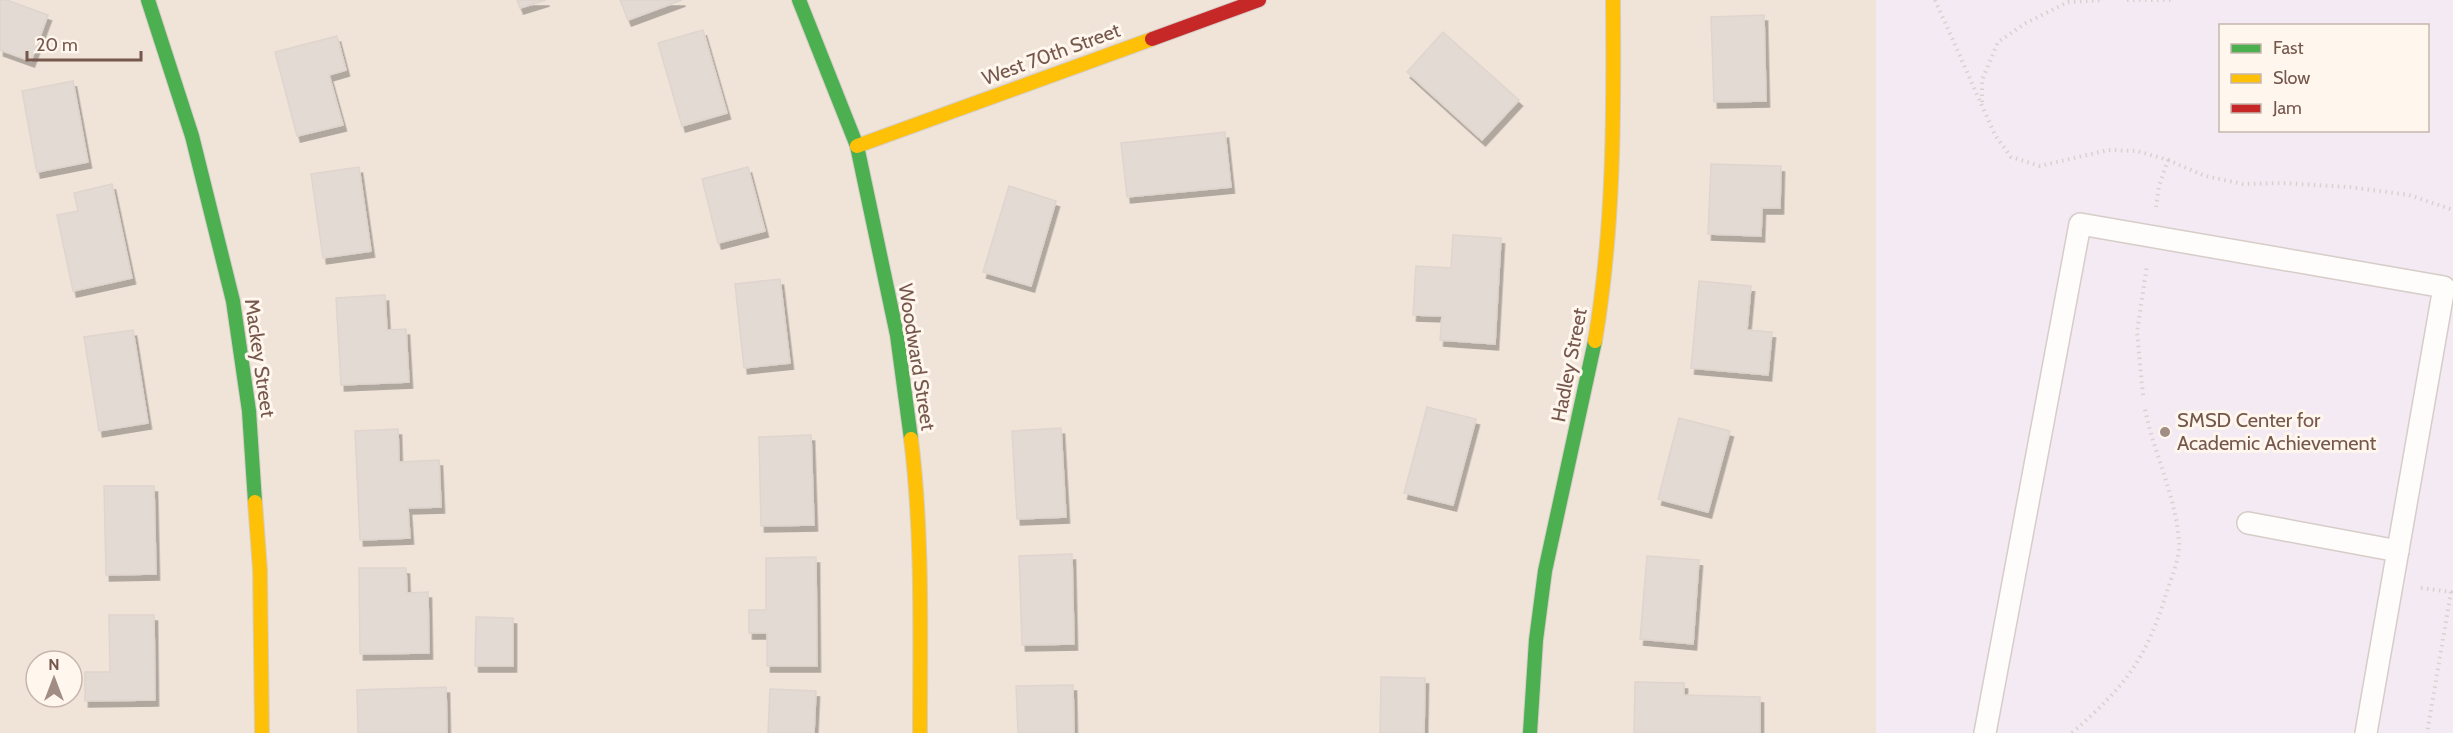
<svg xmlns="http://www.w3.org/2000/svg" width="2453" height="733" font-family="Cabin,sans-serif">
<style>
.residential{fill:#f0e4d9;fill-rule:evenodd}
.education{fill:#f3eaf3;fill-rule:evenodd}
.building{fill:#e3dad3;stroke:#e0d5ce;stroke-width:1.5;filter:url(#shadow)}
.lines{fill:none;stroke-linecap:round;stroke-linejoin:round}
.lane-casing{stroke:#d6cdc8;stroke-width:24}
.fast-casing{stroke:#d6cdc8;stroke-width:16}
.slow-casing{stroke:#d6cdc8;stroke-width:16}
.jam-casing{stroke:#d6cdc8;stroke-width:16}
.path{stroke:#dad1cf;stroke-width:4;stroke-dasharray:1.5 4.5;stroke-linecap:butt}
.lane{stroke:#fefdfc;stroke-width:21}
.fast{stroke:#4caf50;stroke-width:14}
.slow{stroke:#ffc107;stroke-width:14}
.jam{stroke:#c62828;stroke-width:14}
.poi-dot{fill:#a28d84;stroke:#fff6ed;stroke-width:2}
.labels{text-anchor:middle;stroke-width:6;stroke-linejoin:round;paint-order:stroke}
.street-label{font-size:20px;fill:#75574c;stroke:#fff6ed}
.poi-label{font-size:20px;fill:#75574c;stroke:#fff6ed;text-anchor:start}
</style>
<defs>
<filter id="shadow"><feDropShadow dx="3.5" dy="6" stdDeviation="0" flood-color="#0004"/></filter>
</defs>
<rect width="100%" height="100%" fill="#f7f2ec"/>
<path class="residential" d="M0,0H1876V733H0ZM36,661H72V697H36Z"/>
<path class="education" d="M1876,0H2453V733H1876ZM2220,26H2428V130H2220Z"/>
<g class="building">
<path d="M0,0H7L48,15L31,61L0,50Z"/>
<path d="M517,0H546L520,8Z"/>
<path d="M620,0H682L628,20Z"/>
<path d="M1764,15L1766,101L1714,102L1711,17Z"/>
<path d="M703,30L727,113L682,126L658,43Z"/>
<path d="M1443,32L1519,100L1482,140L1407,72Z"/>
<path d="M337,36L346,70L329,75L343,125L297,136L275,52Z"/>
<path d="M73,81L88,162L37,172L22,91Z"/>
<path d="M1225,132L1231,187L1127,197L1121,143Z"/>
<path d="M1711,164L1781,166L1780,208H1762L1761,236L1708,234Z"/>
<path d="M359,167L371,251L323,258L311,174Z"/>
<path d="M748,167L765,231L718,243L702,179Z"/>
<path d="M112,184L132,278L73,291L57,215L78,211L74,193Z"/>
<path d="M1009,186L1056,201L1031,286L983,272Z"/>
<path d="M1453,235L1501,238L1495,344L1440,340L1442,316L1413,315L1416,266L1451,268Z"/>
<path d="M780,279L790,363L744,368L735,284Z"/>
<path d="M1699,281L1751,286L1747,330L1772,332L1768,375L1691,368Z"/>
<path d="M385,295L387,330L406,329L409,382L341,385L336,298Z"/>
<path d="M133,330L148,423L99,431L84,337Z"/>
<path d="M1427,407L1476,419L1453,505L1404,493Z"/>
<path d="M1679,418L1730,431L1708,512L1658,499Z"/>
<path d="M1061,428L1066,517L1017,519L1012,431Z"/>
<path d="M398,429L399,462L439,460L441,507L408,508L410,538L360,540L355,431Z"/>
<path d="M811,435L814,525L761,526L759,437Z"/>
<path d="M104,486H154L156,574L106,575Z"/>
<path d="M1072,554L1074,644L1022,645L1019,556Z"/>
<path d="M1647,556L1699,560L1693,644L1640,639Z"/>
<path d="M816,557L817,666H767V633H749V610H766V558Z"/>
<path d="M359,568H406L407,593L428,592L429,653L360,654Z"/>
<path d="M109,615H154L155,700L85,701V672H110Z"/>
<path d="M476,617L513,618V666H475Z"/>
<path d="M1381,677L1425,678L1424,733H1380Z"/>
<path d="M1635,682L1684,683V695L1760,697V733H1634Z"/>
<path d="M1073,685L1074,733H1018L1016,686Z"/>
<path d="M446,687L447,733H358L357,690Z"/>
<path d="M770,689L816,691L814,733H768Z"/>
</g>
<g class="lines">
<defs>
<g id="lane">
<path d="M2248,523L2398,551"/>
<path d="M1985,733L2080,224L2444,287L2366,733"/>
</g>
<g id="fast">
<path d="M148,0L192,136L233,301L249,411L255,502"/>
<path d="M799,0L857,146L897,335L911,439"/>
<path d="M1530,733L1536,640L1545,571L1595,341"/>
</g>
<g id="slow">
<path d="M857,146L1152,39"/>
<path d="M1595,341C1614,228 1614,114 1613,0"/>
<path d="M911,439C923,536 920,636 920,733"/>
<path d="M255,502L260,570L262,733"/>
</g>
<path id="jam" d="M1152,39L1259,0"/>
</defs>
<use href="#lane" class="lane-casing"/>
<use href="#fast" class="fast-casing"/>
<use href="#slow" class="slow-casing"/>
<use href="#jam" class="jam-casing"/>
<g class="path">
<path d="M1935,0L1995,135L2011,157L2040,166L2108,150L2137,151L2168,160L2159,186L2156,207"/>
<path d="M2127,0H2172"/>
<path d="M1982,102V80L1998,42L2026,23L2068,2L2103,0"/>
<path d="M2168,160L2205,176L2243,184L2283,183L2349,187L2409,195L2453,210"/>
<path d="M2143,395L2137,332L2147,265"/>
<path d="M2421,588L2451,592L2427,733"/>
<path d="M2072,733C2126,685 2146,660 2167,591C2172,576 2180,558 2179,542C2176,496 2154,454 2145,409"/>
</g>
<use href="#lane" class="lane"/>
<use href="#fast" class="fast"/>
<use href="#slow" class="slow"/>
<use href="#jam" class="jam"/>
</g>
<circle class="poi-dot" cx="2165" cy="432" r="6"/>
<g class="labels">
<g class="street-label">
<text transform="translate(1051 54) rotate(-20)" y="7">West 70th Street</text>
<text transform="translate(917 357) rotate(81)" y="7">Woodward Street</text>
<text transform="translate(260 358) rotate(82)" y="7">Mackey Street</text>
<text transform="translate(1569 365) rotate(-79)" y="7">Hadley Street</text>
</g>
<g class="poi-label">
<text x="2177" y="427">SMSD Center for<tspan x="2177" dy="23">Academic Achievement</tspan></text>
</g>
</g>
<rect x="2219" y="24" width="210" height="108" fill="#fff6ed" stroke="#c8b6ad" stroke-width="1.5"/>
<rect x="2231" y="44" width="30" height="9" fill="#4caf50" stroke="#c8b6ad" stroke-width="1.5"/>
<text x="2273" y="54" font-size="18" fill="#75574c">Fast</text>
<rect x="2231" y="74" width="30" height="9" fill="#ffc107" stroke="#c8b6ad" stroke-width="1.5"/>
<text x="2273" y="84" font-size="18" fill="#75574c">Slow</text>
<rect x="2231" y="104" width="30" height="9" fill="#c62828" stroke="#c8b6ad" stroke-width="1.5"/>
<text x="2273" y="114" font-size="18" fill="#75574c">Jam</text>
<g transform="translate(54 679)"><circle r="28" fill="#fff6ed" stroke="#c8b6ad" stroke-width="1.5"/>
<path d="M0-4.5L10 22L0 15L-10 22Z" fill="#a28d84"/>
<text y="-9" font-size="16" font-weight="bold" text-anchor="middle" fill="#75574c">N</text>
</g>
<path d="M27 51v9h114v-9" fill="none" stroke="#75574c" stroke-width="3"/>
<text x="36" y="51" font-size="18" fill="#75574c" stroke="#fff6ed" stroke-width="4.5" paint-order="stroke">20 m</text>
</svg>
